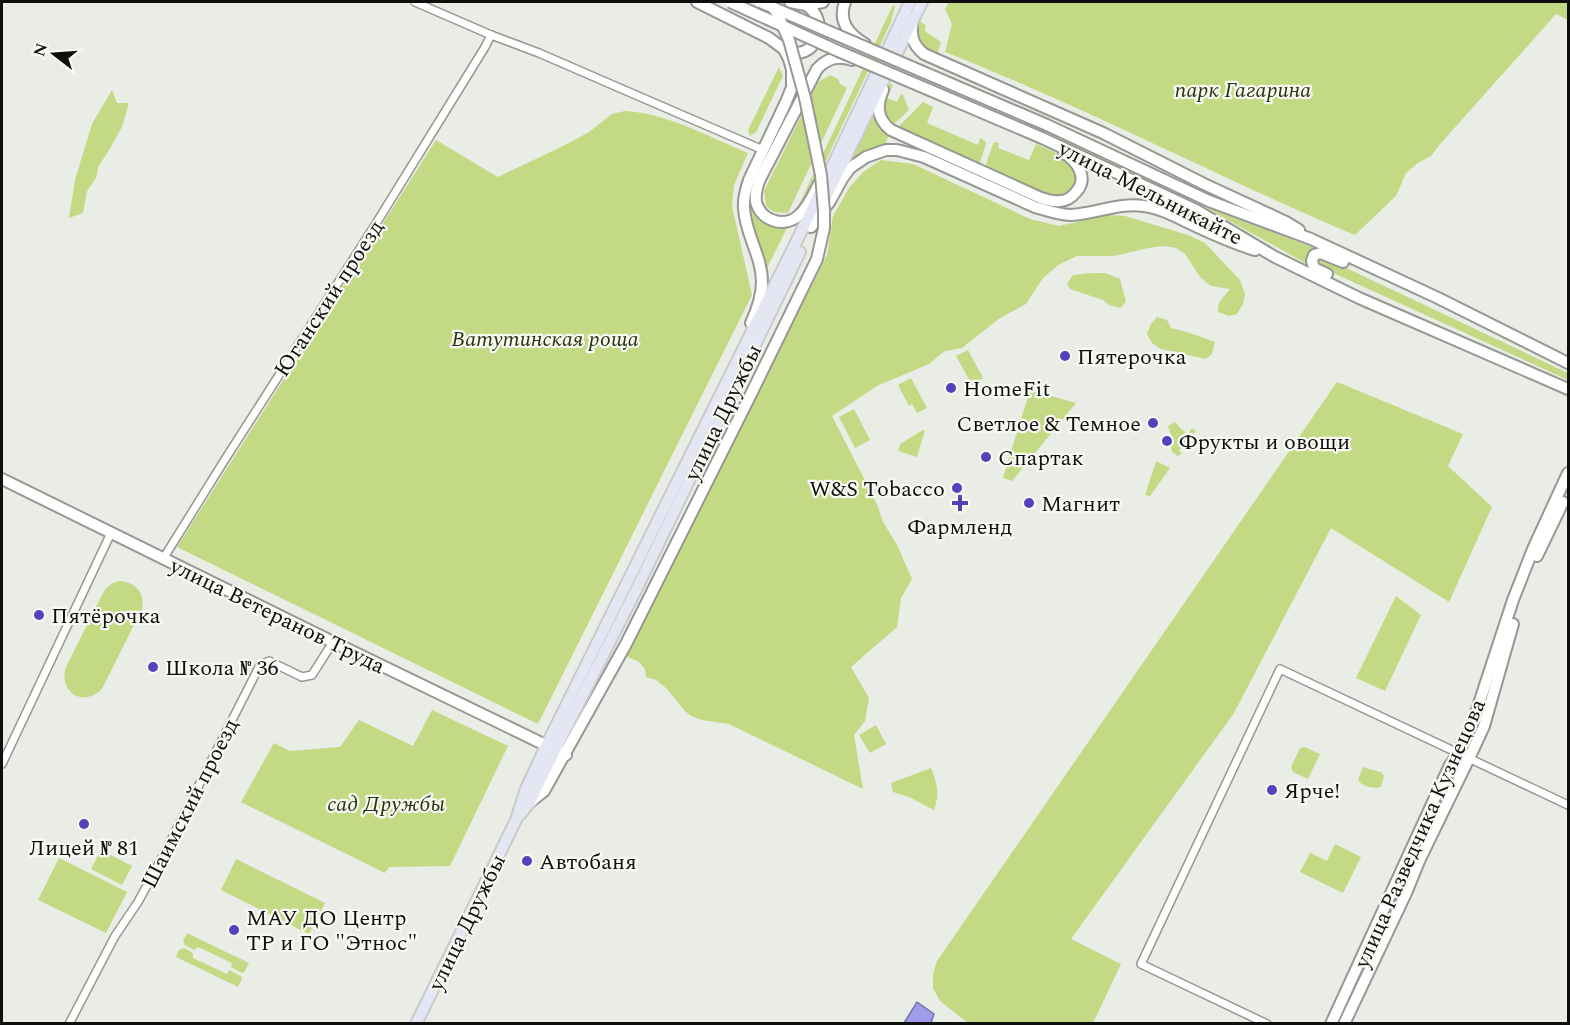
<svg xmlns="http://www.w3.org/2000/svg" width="1570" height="1025" font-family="Spectral,serif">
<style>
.green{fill:#c4d984}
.water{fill:#9f9ceb;stroke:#7472a8;stroke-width:1.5}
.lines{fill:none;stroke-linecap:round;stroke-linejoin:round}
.minor-casing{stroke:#979893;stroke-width:10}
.secondary-casing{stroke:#979893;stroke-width:14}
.primary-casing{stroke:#cacaca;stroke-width:14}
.minor{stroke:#fff;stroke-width:7}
.secondary{stroke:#fff;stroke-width:10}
.primary{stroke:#e5e6f4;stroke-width:10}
.secondary-bridge-casing{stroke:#979893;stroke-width:14;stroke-linecap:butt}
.secondary-bridge{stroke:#fff;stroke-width:10}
.poi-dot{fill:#5541b9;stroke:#f8f9f3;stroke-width:2}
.labels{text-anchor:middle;stroke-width:4.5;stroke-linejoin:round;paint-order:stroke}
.park-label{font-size:22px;font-style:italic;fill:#2d3510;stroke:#f8f9f3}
.street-label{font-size:22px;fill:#0f0f0d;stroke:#f8f9f3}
.poi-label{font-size:22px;fill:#0f0f0d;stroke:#f8f9f3;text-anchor:start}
</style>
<rect width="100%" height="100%" fill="#eaece6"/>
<g class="green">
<path d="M949,2H1568V20L1556,14L1441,143L1431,156L1418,163L1406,173L1396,196L1355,235C1217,177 1085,107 945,52L952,24L945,9Z"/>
<path d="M893,5L895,6L891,22L806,203L794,215Z"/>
<path d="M920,21L926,26L925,31L941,42L937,55C921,47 910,40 920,21Z"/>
<path d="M779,67L783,76L756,132L750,136L748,130Z"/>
<path d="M830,75L838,79L840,84L847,88L788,213L774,212L766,206L764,191L818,82Z"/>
<path d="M889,83L893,85L887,98L897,102L901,94L903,95L909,110L892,126C878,111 883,101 889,83Z"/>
<path d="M112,90L117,103H129L122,127L108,152L99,165L96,178L87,191L83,213L69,218L75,180L92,124Z"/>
<path d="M923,102L933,107L927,123L978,145L980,138L985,141L986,144L980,163L973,162L896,129Z"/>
<path d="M874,108C878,119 879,128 889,134L885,146L846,168Z"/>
<path d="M625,111C667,113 709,137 748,153L734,185L732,206L752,295L538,724L177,547L436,140L498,177L565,145L589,132L612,114Z"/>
<path d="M995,142L999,143L998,148L1029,160L1036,144C1050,150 1089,165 1074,187C1069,193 1061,196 1053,195C1034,195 1007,178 988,169L986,164L993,144Z"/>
<path d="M881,160L913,164L1030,219L1059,226L1107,215L1125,216L1188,235L1205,243L1240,280L1245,294L1243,304L1237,314L1229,316L1218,312C1217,301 1224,297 1230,289L1211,286L1200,277L1185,254L1176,248L1163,246L1148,248L1114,256H1077L1058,265L1043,278L1026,304L1000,318L962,348L945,351L929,364L877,386L832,416L877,504L883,522L897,545L912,579L901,598L897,627L851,667L869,698L865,721L854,735L863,789L729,724L702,720L691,716L685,711L666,688L656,680L646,677L645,669L639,662L624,655L827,255L833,216L849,188L863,172Z"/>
<path d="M750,201C759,219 766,228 787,228L765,272L750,222Z"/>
<path d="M1203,206L1314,248L1308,255L1307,264Z"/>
<path d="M1323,257L1568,373V380L1320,267L1317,262L1318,259Z"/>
<path d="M1093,273H1105L1120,279L1126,302L1120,308L1109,305L1103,300L1070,289L1067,284L1073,275Z"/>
<path d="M1157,317L1167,320L1171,328L1190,333L1215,342L1212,354L1206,359L1161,349L1152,343L1147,334L1151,324Z"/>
<path d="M968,350L983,378L972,385L956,356Z"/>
<path d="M911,378L927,408L917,413L912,404L909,406L898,385Z"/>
<path d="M1337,382L1463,434L1448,466L1492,507L1449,602L1331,528L1234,713L1071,939L1121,964L1093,1023H968L940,1001L933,988V974L937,961Z"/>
<path d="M1030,390L1076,403L1012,481L1003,478Z"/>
<path d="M854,409L870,440L855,448L839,417Z"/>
<path d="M1175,422L1180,428L1188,434L1192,428L1196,431L1189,440H1187L1186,441L1189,443L1186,447L1183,445L1179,451L1182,453L1178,456L1172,452L1171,446L1174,444L1168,426Z"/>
<path d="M923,430H925L917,457L898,451L900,444Z"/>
<path d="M1156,461L1170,468L1150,496L1145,495Z"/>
<path d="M119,581C136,582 145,593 142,609L102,689C83,708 58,692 66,667L103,593C107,586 112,583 119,581Z"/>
<path d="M1396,596L1421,615L1385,691L1356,678Z"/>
<path d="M432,710L508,746L450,866L389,867L385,873L241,802L274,743L290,751L340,747L359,720L413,746Z"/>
<path d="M876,725L886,744L870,753L859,735Z"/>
<path d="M1305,747L1320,754L1308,779L1293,772L1291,767L1300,748Z"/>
<path d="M1364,767L1369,769L1381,772L1384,776L1381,787C1373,789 1363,787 1358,780L1362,769Z"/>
<path d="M931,768C937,783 940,794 934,810L909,797L893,792L891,783Z"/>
<path d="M1452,769L1456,771L1414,859L1399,899L1340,1023L1335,1024L1371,951L1386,913Z"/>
<path d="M1335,844L1361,857L1343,893L1300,872L1310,853L1327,861Z"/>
<path d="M101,850L132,866L122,885L91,869Z"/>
<path d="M59,858L127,892L106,933L38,900Z"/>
<path d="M236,859L325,903L309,934L221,890Z"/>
<path d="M187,933L249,963L245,971L242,973L231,967L232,963L198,947L194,950L185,945L183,941Z"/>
<path d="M184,948L193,953V958L227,974L229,970L241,976L242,979L238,987L176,957L179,950Z"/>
</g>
<path class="water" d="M917,1002L934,1014L931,1023H904Z"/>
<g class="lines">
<defs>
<g id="minor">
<path d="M415,2L491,35L539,53L615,86L763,150"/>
<path d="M163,559L224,461L377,222L485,47L491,35"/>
<path d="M2,764L111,533"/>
<path d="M69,1024L115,936L138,902L164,854L260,665L269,661L302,677L312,675L333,642"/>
<path d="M1267,1024L1141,964L1280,669L1568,805"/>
</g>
<g id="secondary">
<path d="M697,2L769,38L784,49L789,59L792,70V87L786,102L749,180C746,189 743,199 744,208C745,234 762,256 762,282C762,296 757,310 751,323"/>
<path d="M790,2L806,5L823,2"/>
<path d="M845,2C838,21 848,34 865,44"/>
<path d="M912,21C911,36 912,44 924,54L1103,133L1204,184L1286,222L1299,230"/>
<path d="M787,50C813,64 833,22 806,5"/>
<path d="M883,90C876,106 877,119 891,130L1041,198C1047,200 1053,202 1060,201C1066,201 1072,197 1076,192C1089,178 1077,161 1064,153"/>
<path d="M1047,125L1209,201L1311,239L1438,298L1568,363"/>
<path d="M1042,138L1196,210L1275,257L1359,298L1568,389"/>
<path d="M819,184C813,195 808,208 798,216C784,228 761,221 756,202C755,194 757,186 760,179L817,69C827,58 838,55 852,60"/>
<path d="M811,227L830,201L842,179L850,168L866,157L886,150H897L924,157L1035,207C1046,210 1059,215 1071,215C1095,214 1119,202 1144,206C1159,208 1173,215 1187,222C1208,232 1232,243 1255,250"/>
<path d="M1327,274L1314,268L1312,261L1314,255L1321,253L1343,262"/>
<path d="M2,479L333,642L566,755"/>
<path d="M1537,556L1563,502"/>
<path d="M530,802L544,791L626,644L753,390"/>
<path d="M1331,1024L1450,765L1458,754L1473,722L1513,600L1533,549L1568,473"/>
<path d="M1344,1024L1406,893L1419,861L1473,750L1484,726L1513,624"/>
</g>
<g id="primary">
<path d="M822,205L922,2"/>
<path d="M520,815L530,802L555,750L636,590L800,252"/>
<path d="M416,1024L516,820L526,789L546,746L805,224L910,2"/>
</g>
</defs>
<use href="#minor" class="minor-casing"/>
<use href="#secondary" class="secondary-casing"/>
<use href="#primary" class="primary-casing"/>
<use href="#minor" class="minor"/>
<use href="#secondary" class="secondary"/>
<use href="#primary" class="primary"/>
<defs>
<g id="secondary-bridge">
<path d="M730,2L838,51L1042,138"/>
<path d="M760,2L1047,125"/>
<path d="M753,390L817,259L824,228V211L821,175L805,98L789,40L778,15L769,2"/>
</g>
</defs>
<use href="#secondary-bridge" class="secondary-bridge-casing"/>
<use href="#secondary-bridge" class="secondary-bridge"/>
</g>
<g class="poi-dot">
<circle cx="1065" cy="356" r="6"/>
<circle cx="951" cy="388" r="6"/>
<circle cx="1153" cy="423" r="6"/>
<circle cx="1167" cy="441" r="6"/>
<circle cx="986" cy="457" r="6"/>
<circle cx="957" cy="488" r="6"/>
<path d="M957 494h6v6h6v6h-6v6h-6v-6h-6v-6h6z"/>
<circle cx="1029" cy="503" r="6"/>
<circle cx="39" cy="615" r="6"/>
<circle cx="153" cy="667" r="6"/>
<circle cx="1272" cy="790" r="6"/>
<circle cx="84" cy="824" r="6"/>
<circle cx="527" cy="861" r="6"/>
<circle cx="234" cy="930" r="6"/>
</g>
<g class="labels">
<g class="park-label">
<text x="1243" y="97">парк Гагарина</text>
<text x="545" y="346">Ватутинская роща</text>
<text x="386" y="811">сад Дружбы</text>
</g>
<g class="street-label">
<text transform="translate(1151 192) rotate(27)" y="8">улица Мельникайте</text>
<text transform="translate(328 298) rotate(-57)" y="8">Юганский проезд</text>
<text transform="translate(722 412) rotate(-64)" y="8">улица Дружбы</text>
<text transform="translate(278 615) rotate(26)" y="8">улица Ветеранов Труда</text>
<text transform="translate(189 803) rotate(-63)" y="8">Шаимский проезд</text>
<text transform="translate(1419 833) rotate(-66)" y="8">улица Разведчика Кузнецова</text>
<text transform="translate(466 922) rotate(-64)" y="8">улица Дружбы</text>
</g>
<g class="poi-label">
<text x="1077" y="364">Пятерочка</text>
<text x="963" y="396">HomeFit</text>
<text x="1141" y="431" text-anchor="end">Светлое &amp; Темное</text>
<text x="1179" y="449">Фрукты и овощи</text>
<text x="998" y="465">Спартак</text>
<text x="945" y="496" text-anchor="end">W&amp;S Tobacco</text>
<text x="1041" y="511">Магнит</text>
<text x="960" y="534" text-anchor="middle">Фармленд</text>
<text x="51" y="623">Пятёрочка</text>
<text x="165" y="675">Школа № 36</text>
<text x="1284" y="798">Ярче!</text>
<text x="84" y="855" text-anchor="middle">Лицей № 81</text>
<text x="539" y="869">Автобаня</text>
<text x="246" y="925">МАУ ДО Центр<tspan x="246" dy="25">ТР и ГО "Этнос"</tspan></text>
</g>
</g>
<rect width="1570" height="1025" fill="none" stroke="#0f0f0d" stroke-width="6"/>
<g transform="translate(54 54) rotate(287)" stroke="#f8f9f3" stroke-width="4.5" paint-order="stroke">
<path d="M0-4.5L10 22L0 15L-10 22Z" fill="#0f0f0d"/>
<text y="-9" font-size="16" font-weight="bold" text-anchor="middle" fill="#0f0f0d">N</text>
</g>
</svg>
